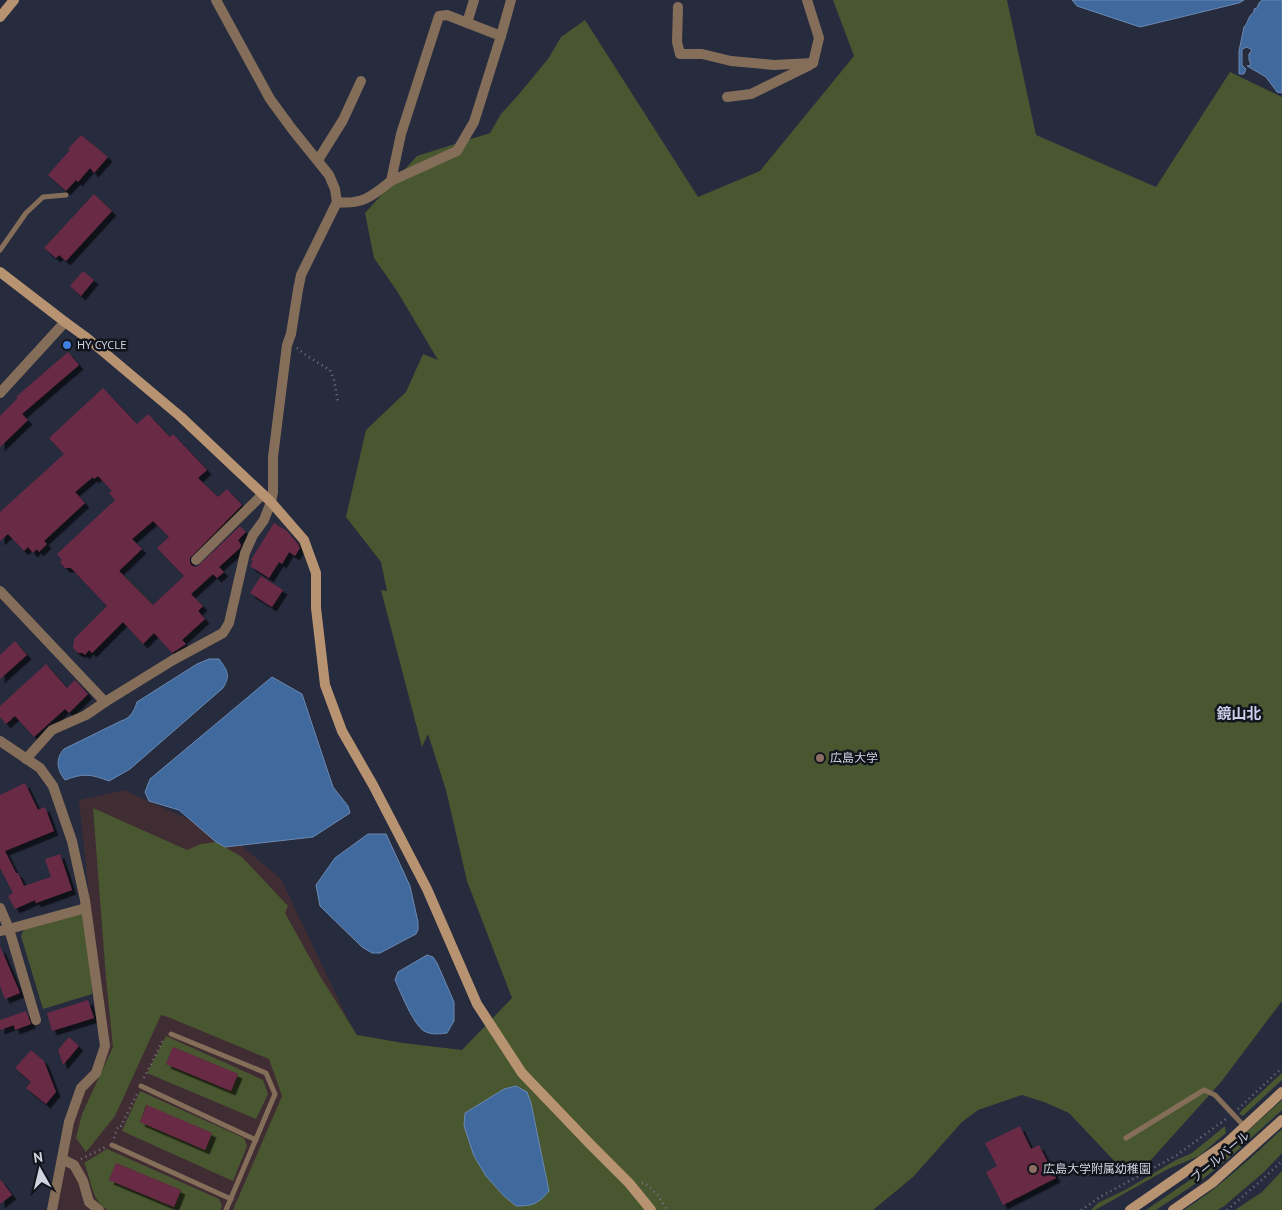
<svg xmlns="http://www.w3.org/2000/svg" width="1282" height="1210" font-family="'PT Sans','Noto Sans JP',sans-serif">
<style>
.education{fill:#402d33}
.green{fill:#495730;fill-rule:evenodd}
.water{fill:#40699d;stroke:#6b89b1}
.building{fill:#692a44;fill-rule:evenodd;filter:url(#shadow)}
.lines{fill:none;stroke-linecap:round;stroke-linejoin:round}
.path{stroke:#717585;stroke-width:2.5;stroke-dasharray:1 4;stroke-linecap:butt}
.lane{stroke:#856e59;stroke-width:5}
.street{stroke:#856e59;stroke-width:10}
.secondary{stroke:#b79371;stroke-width:10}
.shop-dot{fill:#3f7fe0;stroke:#12141c;stroke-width:2}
.education-dot{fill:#8d6e63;stroke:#12141c;stroke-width:2}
.labels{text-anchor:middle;stroke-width:5;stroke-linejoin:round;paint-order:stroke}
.poi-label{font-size:12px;fill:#d0d3e0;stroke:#12141c;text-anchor:start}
.street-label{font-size:12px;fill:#d0d3e0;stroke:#12141c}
.quarter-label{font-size:15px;font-weight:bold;fill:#c9cfe8;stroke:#12141c}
</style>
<defs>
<filter id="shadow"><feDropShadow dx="4.5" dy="4.5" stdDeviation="0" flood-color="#0009"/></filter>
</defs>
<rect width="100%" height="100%" fill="#262b3e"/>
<path class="education" d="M124,790L236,841L281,879L372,1070L420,1210H52L81,1088L105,1046L79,800Z"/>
<g class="green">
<path d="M833,0H1007L1036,135L1156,187L1230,72L1282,97V1001L1221,1082L1150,1161L1118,1165L1069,1113L1044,1102L1022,1095L978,1110L962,1122L913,1177L873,1210H233L282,1096L269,1059L168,1017L161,1015L115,1116L86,1152L76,1138L82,1114L113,1047L106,978L93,808L187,850L201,844L216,842L242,857L288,906L285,913L320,976L357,1035L403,1043L462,1050L512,998L467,881L446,790L428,734L422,747L381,590L387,591L381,562L346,517L366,430L406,392L423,354L438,360L397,291L374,258L365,213L417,156L490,133L501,114L520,93L548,59L561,37L585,20L698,197L760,171L854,56Z"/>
<path d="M85,913L91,971L92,994L43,1009L21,936L25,927Z"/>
<path d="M166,1036L263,1080L268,1094L256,1119L147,1073ZM173,1047L238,1074L231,1091L166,1064Z"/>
<path d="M1282,1073V1080L1243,1116L1239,1114L1242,1110Z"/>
<path d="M140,1091L244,1138L247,1146L233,1181L122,1131ZM146,1105L212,1133L204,1149L140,1122Z"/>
<path d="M1282,1100V1110L1228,1159L1204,1178L1156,1210H1146L1206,1169Z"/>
<path d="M1225,1126L1226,1133L1199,1156L1168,1169L1095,1210H1091L1098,1203L1125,1190L1176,1160L1192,1153Z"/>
<path d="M1282,1129V1153L1264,1172L1223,1207L1217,1210H1184C1220,1187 1251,1158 1282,1129Z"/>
<path d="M107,1149L219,1199L222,1206L220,1210H107C90,1198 92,1180 84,1163ZM116,1163L181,1190L174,1207L109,1180Z"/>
<path d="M1282,1171V1210H1235L1262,1192Z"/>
</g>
<g class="water">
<path d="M1072,0H1244L1239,3L1140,27L1077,6Z"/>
<path d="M1262,0H1282V93L1277,92L1266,77L1247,66L1251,65L1249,60V54L1252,50L1247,47L1242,49V65L1246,69L1244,74H1239V51L1244,27C1249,22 1247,17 1254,12V9L1257,8L1259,3Z"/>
<path d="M209,659H219C227,670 231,675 223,688L130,769L109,781C91,774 83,773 65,780C57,770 55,759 64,749L121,721C131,718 134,711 137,702L197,664Z"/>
<path d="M272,677L302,694L333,787L348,806L350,813L313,837L225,847L216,842L179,810L149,801L145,792L150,779Z"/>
<path d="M368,834H386L410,886L418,922V930L416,934L380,953H372L362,947L320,906L316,885L335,858Z"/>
<path d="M427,955L433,957L437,963L454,1002V1021L447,1033C440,1034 431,1035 424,1031C413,1024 401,993 395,980L398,972Z"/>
<path d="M516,1086L527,1092L531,1103L549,1191C538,1204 533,1206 516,1206L504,1196L486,1176L474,1156L464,1126L465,1113L504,1089Z"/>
</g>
<g class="building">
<path d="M81,135L108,157L94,173L90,168L78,182L76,180L66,191L48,175L70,150L68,149Z"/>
<path d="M94,194L112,211L66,261L59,255L56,258L44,248Z"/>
<path d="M83,271L94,280L81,296L70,286Z"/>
<path d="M68,352L79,365L22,414L28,420L0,447V416L18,398L16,397Z"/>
<path d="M103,388L137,424L148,414L170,437L173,434L207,470L198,478L218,497L227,489L242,505L190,558V562L191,565L195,567L198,566L240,526L246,532L238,540L241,545L240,548L219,567L224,572L217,578L213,574L191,594L203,606L198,611L205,619L182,640L186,644L172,653L154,633L143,644L123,622L92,653L89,650L85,655L83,653H80L77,652L73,648L74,639L107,606L71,568H65L60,562L62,560L57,554L115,500L109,493L112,491L98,476L94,479L93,477L75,492L85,503L44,541L47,544L39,552L37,549L33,553L28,547L24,551L8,534L0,541V512L64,454L49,438ZM153,521L169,537L157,548L184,576L153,605L119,571L142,549L132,539Z"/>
<path d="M274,523L287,531L298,544L300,548L295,556L289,552L282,564L279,562L269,578L250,566L253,561L251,560Z"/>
<path d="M261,576L283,590L272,607L250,593Z"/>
<path d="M15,641L27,655L0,679V655Z"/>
<path d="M46,664L67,688L75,680L88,694L69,713L65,709L34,737L15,716L6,724L0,717V706Z"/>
<path d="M25,783L38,810L45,807L54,831L5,851L16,873H18L24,886L51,877L45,859L60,854L72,890L36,903L35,900L15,909L8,896L13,893L0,868V795Z"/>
<path d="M0,946L20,993L5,999L0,986Z"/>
<path d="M88,1000L94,1018L52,1031L47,1013Z"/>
<path d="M26,1011L31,1024L15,1030L14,1025L0,1030V1020Z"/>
<path d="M69,1037L79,1046L63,1065L58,1050Z"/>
<path d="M173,1047L238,1074L231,1091L166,1064Z"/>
<path d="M31,1050L44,1061L56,1092L46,1104L26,1088L31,1082L15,1068Z"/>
<path d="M147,1105L212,1133L205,1150L140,1122Z"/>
<path d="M1020,1126L1031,1149L1039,1145L1056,1178L1003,1205L986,1172L997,1166L985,1143Z"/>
<path d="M116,1163L181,1190L174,1207L109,1180Z"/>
<path d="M0,1179L12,1195L0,1204Z"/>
</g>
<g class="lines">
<g class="path">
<path d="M297,348L307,356L330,370L334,380L338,402"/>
<path d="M144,1078L164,1038"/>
<path d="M1238,1109L1282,1068"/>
<path d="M114,1138L118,1126H121L138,1092"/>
<path d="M81,1159L106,1147"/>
<path d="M642,1183H645L658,1195L667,1210"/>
<path d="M1081,1210L1100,1197L1177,1155L1226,1119"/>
<path d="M1227,1210L1264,1178L1282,1161"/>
</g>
<g class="lane">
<path d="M0,250L26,213L43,197L66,195"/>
<path d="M171,1034L266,1073L275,1094L226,1210"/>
<path d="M141,1086L256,1140"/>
<path d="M1126,1138L1204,1090L1215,1095L1244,1126"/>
<path d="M112,1145L231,1199"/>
</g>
<g class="street">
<path d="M807,0L819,38L813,63"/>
<path d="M678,7L677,42L680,54H702L731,61L774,65L813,63"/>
<path d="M447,15L501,36L474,122L457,151L391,181L401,134L439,16Z"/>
<path d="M467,23L474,0"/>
<path d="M501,36L511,0"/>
<path d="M727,97L751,94L810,65"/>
<path d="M318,160L343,120L361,81"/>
<path d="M337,202C363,205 372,196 391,181"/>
<path d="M0,393L65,322"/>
<path d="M196,560L263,494"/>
<path d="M0,591L105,702L86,715L52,730L26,759"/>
<path d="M105,702L173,660L223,633L229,623L245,553L253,535L264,520L271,502L273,492V457L287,345L291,334L298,290L301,275L337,202L335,189L329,175L292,129L270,99L216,0"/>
<path d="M0,741L40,768L53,786L72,841L85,900L105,1046L96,1073L81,1088L69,1122L52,1210"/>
<path d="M0,908L9,929L86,908"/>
<path d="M0,931L9,929L36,1020"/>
<path d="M62,1159L74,1165L83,1181L89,1202L99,1210"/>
</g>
<g class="secondary">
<path d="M0,17L14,0"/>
<path d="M0,272L65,322L87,338L181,417L271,502L304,540L316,573V608L325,685L342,731L373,785L427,889L477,1004L522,1073L590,1144L629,1183L651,1210"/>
<path d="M1130,1210L1227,1143L1282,1092"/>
<path d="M1173,1210L1212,1183L1282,1120"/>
</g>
</g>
<circle class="shop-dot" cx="67" cy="345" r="5"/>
<g class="education-dot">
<circle cx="820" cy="758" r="5"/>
<circle cx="1033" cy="1169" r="5"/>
</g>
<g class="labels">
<g class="poi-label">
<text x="77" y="349">HY CYCLE</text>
<text x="830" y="762">広島大学</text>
<text x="1043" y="1173">広島大学附属幼稚園</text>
</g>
<g class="street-label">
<text transform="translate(1220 1157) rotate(-40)" y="4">ブールバール</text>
</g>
<g class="quarter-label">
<text x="1239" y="719">鏡山北</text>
</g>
</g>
<g transform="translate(40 1170) rotate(352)" stroke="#12141c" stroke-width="4" paint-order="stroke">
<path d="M0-4L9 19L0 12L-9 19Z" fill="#d0d3e0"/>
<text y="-8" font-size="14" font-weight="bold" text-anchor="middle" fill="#d0d3e0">N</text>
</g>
</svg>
